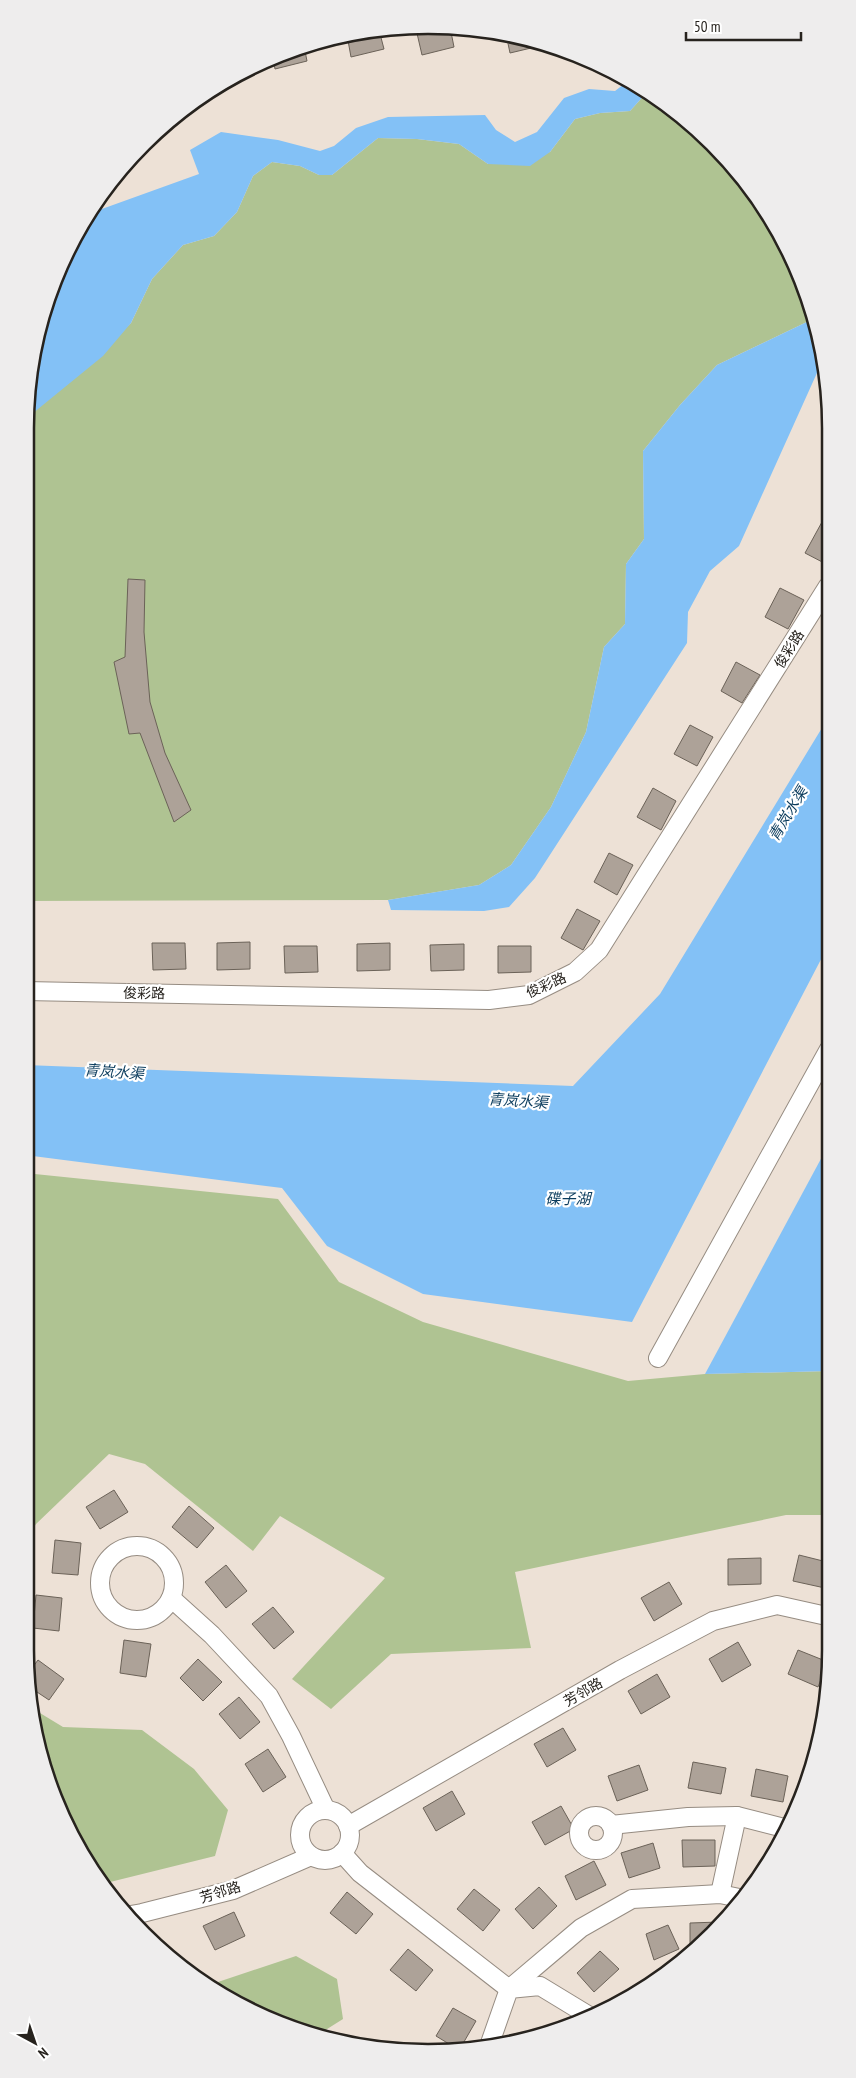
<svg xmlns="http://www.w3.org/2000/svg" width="856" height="2078" font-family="'PT Sans Narrow','Noto Sans SC',sans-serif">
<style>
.green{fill:#afc392}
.water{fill:#83c1f6}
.building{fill:#ada298;stroke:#6b6258}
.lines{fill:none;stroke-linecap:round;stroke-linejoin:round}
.minor-casing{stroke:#968c82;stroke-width:20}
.minor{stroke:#fff;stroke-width:18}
.labels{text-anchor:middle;stroke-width:4.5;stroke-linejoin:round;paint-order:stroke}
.street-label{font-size:14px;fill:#27231e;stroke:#fff}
.water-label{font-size:15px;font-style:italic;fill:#0b3c5d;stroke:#fff}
.rim{fill:none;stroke:#27231e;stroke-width:2.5}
</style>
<rect width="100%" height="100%" fill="#ede1d6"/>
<g class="green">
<path d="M648,91L731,163L800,274L811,320L717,365L680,405L643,451L644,539L626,564L625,624L604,647L586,732L551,807L511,865L479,885L388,900L25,901V428L27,418L131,323L152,279L183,245L214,236L237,212L253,176L272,162L300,166L319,175H332L378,138L417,139L459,144L488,164L550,152L575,119L600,113L630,111Z"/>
<path d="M25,1173L278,1199L339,1282L423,1322L628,1381L705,1374L830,1371L831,1515H786L515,1572L531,1648L391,1654L331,1709L292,1679L385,1578L280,1516L253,1551L145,1464L109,1454L36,1524L25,1543Z"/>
<path d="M35,1710L63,1727L142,1730L194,1769L228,1810L215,1856L102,1884L79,1851L46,1780Z"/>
<path d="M296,1956L337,1979L343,2019L316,2036L299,2032L227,1999L205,1981L218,1982Z"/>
</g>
<g class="water">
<path d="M628,81L648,91L630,111L600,113L575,119L550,152L530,166L488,164L459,144L417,139L378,138L332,175H319L300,166L272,162L253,176L237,212L214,236L183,245L152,279L131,323L103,356L27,418L46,299L79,227L88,214L199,174L190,150L221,132L278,140L320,151L334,146L356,128L388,117L485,115L496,130L515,142L537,132L564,98L589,89L615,91Z"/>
<path d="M809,308L824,362L821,364L739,546L710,571L688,612L687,643L535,878L509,907L484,911L391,910L388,900L479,885L511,865L551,807L586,732L604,647L625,624L626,564L644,539L643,451L680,405L717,365L811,320Z"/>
<path d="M828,718L829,944L632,1322L423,1294L327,1246L282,1188L25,1155V1065L573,1086L660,994Z"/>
<path d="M830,1142V1371L705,1374Z"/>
</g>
<g class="building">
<path d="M426,27H450L454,47L422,55L416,29Z"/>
<path d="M379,30L384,49L351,57L347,35Z"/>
<path d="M506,34L514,36L548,44L510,53Z"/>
<path d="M304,46L307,61L275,69L273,58Z"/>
<path d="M828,511V565L805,553Z"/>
<path d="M128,579L145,580L144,632L150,702L165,753L191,810L174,822L140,733L129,734L114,662L125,657Z"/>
<path d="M780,588L804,600L788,629L765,617Z"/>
<path d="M736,662L760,675L742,703L721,691Z"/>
<path d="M690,725L713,737L697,766L674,754Z"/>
<path d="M653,788L676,801L661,830L637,817Z"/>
<path d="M609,853L633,865L617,895L594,882Z"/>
<path d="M577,909L600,921L583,950L561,938Z"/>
<path d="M250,942V969L217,970V943Z"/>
<path d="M152,943H185L186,969L153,970Z"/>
<path d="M390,943V970L357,971V944Z"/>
<path d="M464,944V970L431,971L430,945Z"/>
<path d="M284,946H317L318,972L285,973Z"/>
<path d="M498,946H531V972L498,973Z"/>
<path d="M114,1490L128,1512L100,1529L86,1507Z"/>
<path d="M189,1506L214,1528L197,1548L172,1527Z"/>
<path d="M55,1540L81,1543L78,1575L52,1573Z"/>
<path d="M799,1555L831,1563L825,1588L793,1581Z"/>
<path d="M761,1558V1584L728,1585V1559Z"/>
<path d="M226,1565L247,1591L226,1608L205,1582Z"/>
<path d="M669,1582L682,1604L654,1621L641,1598Z"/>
<path d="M36,1595L62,1598L59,1631L33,1628Z"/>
<path d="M273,1607L294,1632L274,1649L252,1624Z"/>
<path d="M124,1640L151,1644L146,1677L120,1673Z"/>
<path d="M738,1642L751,1665L722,1682L709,1659Z"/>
<path d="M798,1650L828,1662L818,1687L788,1674Z"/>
<path d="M198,1659L222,1682L203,1701L180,1678Z"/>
<path d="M38,1660L64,1679L49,1700L31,1688L29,1672Z"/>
<path d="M657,1674L670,1697L641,1714L628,1691Z"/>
<path d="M239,1697L260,1722L240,1739L219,1714Z"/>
<path d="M563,1728L576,1750L547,1767L534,1744Z"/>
<path d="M268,1749L286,1777L263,1792L245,1764Z"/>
<path d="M693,1762L726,1768L721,1794L688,1788Z"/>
<path d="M639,1765L648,1790L617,1801L608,1776Z"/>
<path d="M756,1769L788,1776L783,1802L751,1796Z"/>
<path d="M452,1791L465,1814L436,1831L423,1808Z"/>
<path d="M561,1806L574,1829L545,1845L532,1822Z"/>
<path d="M682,1840H715V1866L683,1867Z"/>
<path d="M653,1843L660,1868L629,1878L621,1853Z"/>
<path d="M594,1861L606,1885L576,1900L565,1876Z"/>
<path d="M539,1887L557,1906L533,1929L515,1909Z"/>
<path d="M474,1889L500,1910L483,1931L457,1909Z"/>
<path d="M347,1892L373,1914L356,1934L330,1913Z"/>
<path d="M234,1912L245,1936L215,1950L203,1926Z"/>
<path d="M719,1922L711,1929L690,1949V1923Z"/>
<path d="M668,1925L679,1949L654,1960L646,1934Z"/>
<path d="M408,1949L433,1970L416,1991L390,1970Z"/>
<path d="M600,1951L619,1969L594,1992L577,1973Z"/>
<path d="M453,2008L476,2021L461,2047H454L436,2036Z"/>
</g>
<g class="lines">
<defs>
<g id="minor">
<path d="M25,991L489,1000L529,995L575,972L599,950L828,586"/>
<path d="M658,1358L829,1049"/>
<circle cx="137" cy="1583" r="37"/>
<path d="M171,1598L212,1635L269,1696L291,1736L326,1810"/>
<circle cx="325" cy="1835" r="25"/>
<circle cx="596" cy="1833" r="17"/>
<path d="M611,1825L688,1817L737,1816L784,1828"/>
<path d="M348,1826L620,1670L713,1621L777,1605L831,1617"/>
<path d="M342,1853L360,1873L509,1989L581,1928L632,1899L720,1894L744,1899"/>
<path d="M720,1894L737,1816"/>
<path d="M125,1916L142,1913L233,1890L311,1856"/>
<path d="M489,2046L509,1989L540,1986L591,2017"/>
</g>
</defs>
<use href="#minor" class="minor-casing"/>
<use href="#minor" class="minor"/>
</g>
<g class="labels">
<g class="street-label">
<text transform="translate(789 649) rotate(-58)" y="5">俊彩路</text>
<text transform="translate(546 985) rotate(-24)" y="5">俊彩路</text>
<text transform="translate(144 993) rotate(1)" y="5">俊彩路</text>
<text transform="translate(583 1692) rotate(-30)" y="5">芳邻路</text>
<text transform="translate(220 1892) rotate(-17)" y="5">芳邻路</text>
</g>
<g class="water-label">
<text transform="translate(788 814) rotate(-59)" y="5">青岚水渠</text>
<text transform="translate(114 1072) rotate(4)" y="5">青岚水渠</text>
<text transform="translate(518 1101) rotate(4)" y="5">青岚水渠</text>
<text x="568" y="1204">碟子湖</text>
</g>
</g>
<path d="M0 0H856V2078H0ZM428 34H428A394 394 0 0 1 822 428V1650A394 394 0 0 1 428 2044H428A394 394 0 0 1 34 1650V428A394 394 0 0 1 428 34Z" fill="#eeeded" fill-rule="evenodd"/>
<path class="rim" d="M428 34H428A394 394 0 0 1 822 428V1650A394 394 0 0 1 428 2044H428A394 394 0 0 1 34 1650V428A394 394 0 0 1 428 34Z"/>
<g transform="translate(35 2043) rotate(140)" stroke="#ffffff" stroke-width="4" paint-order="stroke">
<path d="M0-4L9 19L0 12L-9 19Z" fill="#27231e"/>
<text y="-8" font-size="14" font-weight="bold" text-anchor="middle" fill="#27231e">N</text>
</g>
<path d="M686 32v8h115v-8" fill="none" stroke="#27231e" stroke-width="2.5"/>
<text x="694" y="32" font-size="15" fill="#27231e" stroke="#ffffff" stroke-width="4" paint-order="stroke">50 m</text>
</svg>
